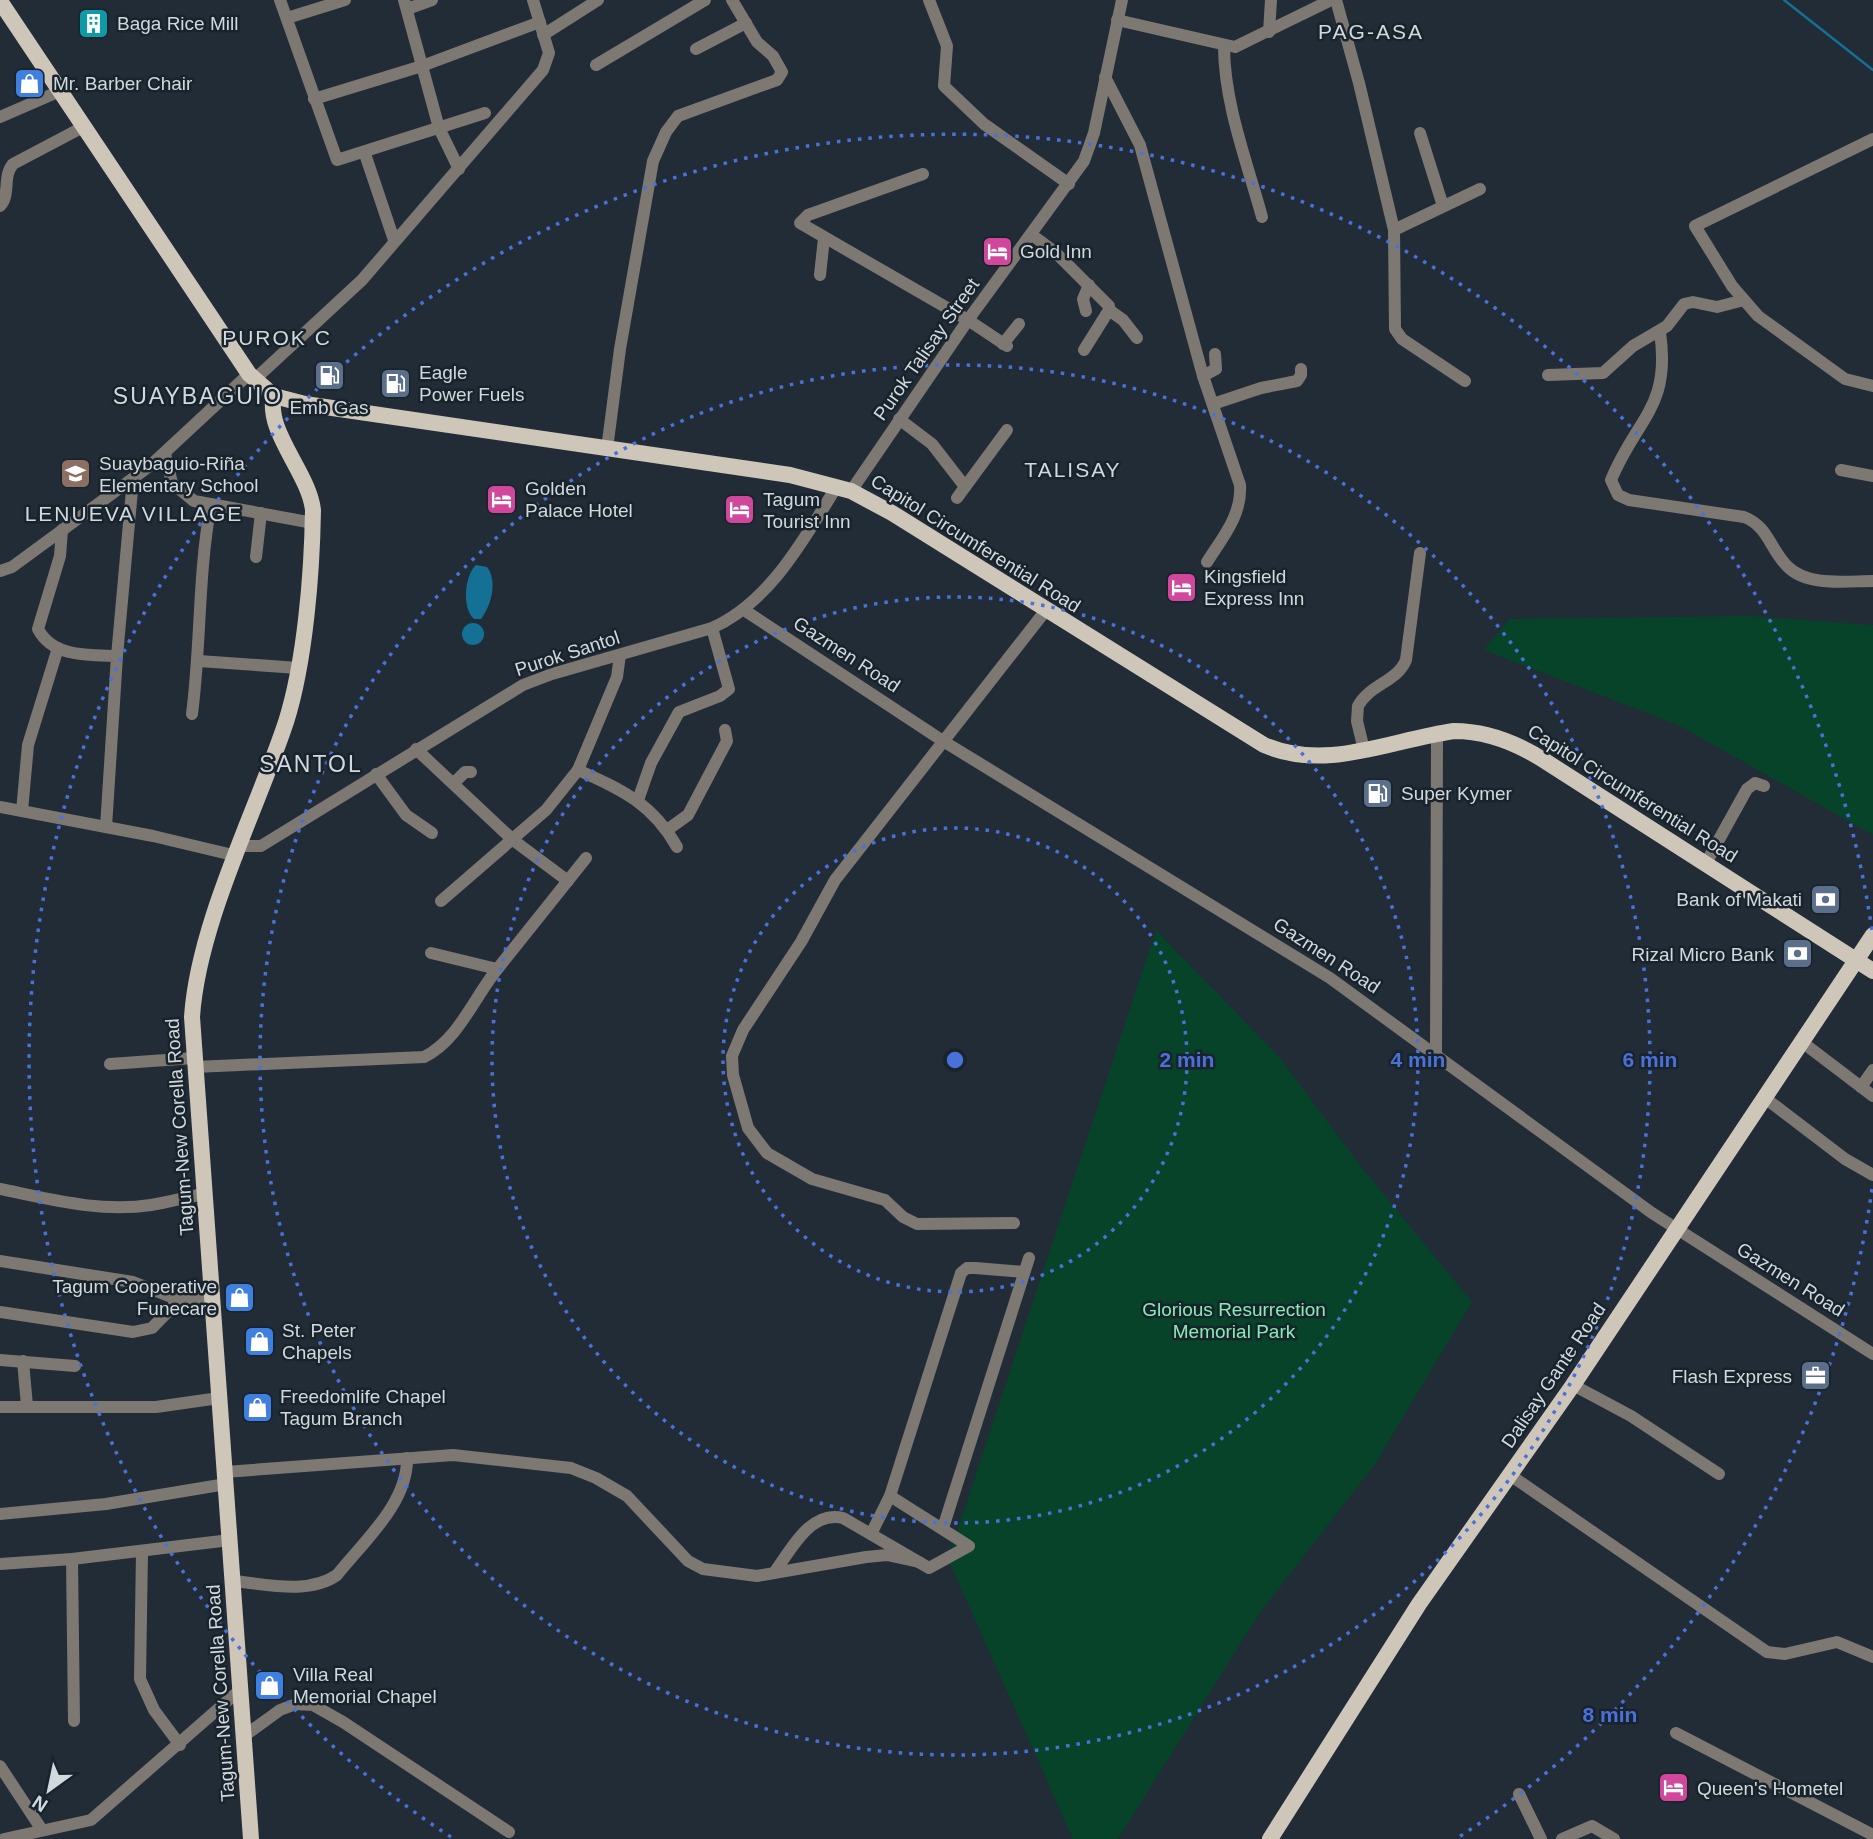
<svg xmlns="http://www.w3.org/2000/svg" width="1873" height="1839" font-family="Helvetica,sans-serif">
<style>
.green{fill:#064328}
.water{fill:#147195}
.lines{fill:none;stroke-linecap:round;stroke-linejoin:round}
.stream{stroke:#147195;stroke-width:2.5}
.minor{stroke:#7d7872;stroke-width:12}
.major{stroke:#cfc6ba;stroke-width:16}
.ring{fill:none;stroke:#4a70da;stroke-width:3.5;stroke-dasharray:3.5 7}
.labels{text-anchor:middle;stroke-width:5;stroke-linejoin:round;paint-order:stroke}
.poi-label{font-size:19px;fill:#d1d8de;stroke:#18232b;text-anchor:start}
.street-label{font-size:19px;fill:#d1d8de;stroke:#18232b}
.park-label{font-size:19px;fill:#85edb2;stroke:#18232b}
.neighbourhood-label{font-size:21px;letter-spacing:2px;fill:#d1d8de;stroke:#18232b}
.quarter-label{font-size:23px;letter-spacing:2px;fill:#d1d8de;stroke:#18232b}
.centre{fill:#4a70da;stroke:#18232b;stroke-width:3.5}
.ring-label{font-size:21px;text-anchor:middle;font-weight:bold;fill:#4a70da;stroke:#18232b;stroke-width:5;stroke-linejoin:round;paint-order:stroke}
</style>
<rect width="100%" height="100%" fill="#212c36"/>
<g class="green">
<path d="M1750,616L1873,625V835L1678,725L1484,650L1509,619Z"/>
<path d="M1156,930L1280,1058L1363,1169L1472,1302L1375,1464L1259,1614L1118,1839H1073L948,1559Z"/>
</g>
<g class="water">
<path d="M476,565L487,567C498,581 491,606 481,619H474C462,609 464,576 476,565Z"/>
<circle cx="473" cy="634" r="11"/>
</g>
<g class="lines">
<path class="stream" d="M1784,0L1873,70"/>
<g class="minor">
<path d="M280,0L337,160L485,113"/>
<path d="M404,0L439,128L459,169"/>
<path d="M929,0L947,46L944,86L984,124L1069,184"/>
<path d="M1336,0L1359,83L1394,230L1395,329L1402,339L1465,381"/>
<path d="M407,9L432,0"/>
<path d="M287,18L345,0"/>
<path d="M1117,20L1235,47L1331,0"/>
<path d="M1269,32L1271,0"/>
<path d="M543,35L598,0"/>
<path d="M1224,46C1224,103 1247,162 1262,217"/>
<path d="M696,49L746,23"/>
<path d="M596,65L705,0"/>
<path d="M1105,77L1140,145L1203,376L1240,485C1242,515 1223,537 1207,562"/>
<path d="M314,99L422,66L540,22"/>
<path d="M0,117L60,91"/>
<path d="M1420,133L1443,206"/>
<path d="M1873,139L1695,226L1732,286L1758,316L1845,379L1873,386"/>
<path d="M365,154L394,240"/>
<path d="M923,174L808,215L800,223L968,320L1007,346"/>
<path d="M0,206C11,195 2,177 13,164L85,126"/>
<path d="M1394,230L1480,189"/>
<path d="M1032,235L1055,252L1109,306V310L1084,350"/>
<path d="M820,275L824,238"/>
<path d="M1109,310L1123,320L1137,338"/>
<path d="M1086,311L1083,299L1089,285"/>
<path d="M1660,332C1671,408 1637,417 1611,480L1618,495L1629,500L1744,517C1768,526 1770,549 1787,566C1807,587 1846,581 1873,581"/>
<path d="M1003,344L1019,324"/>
<path d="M1548,375L1603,373L1633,346L1667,326L1684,304L1693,302L1717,307L1744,300"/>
<path d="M1203,376L1216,369L1215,354"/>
<path d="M254,380L362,280L543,70L549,53L533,0"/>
<path d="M1213,404L1261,388L1297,381L1301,375V369"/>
<path d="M899,419L932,444L963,484L965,487L957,498"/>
<path d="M607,449L620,349L653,161L666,132L678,116L777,80L782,72L773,56L757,42L732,0"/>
<path d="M165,453L172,483L194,501L313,523"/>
<path d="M1841,470L1873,476"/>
<path d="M965,487L1007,430"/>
<path d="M851,491L968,320L1084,161L1094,133L1122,0"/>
<path d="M62,530L60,556L38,629C53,658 90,655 117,656L106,827"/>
<path d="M256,557L261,513"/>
<path d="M0,571L12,567L151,465L249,374"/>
<path d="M744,610L943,741L1330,978L1652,1213L1873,1354"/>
<path d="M117,656L133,479"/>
<path d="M199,661L298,668"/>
<path d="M192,714C201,645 198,573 211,504"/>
<path d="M416,749L513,840L568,881"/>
<path d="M1364,750L1357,721L1358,706C1370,684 1397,682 1406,660L1420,553"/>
<path d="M578,770C622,790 652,803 677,847"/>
<path d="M376,774L406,815L432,833"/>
<path d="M454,783L465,772H471"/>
<path d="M638,800L651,763L679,712L720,696L729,689L712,628"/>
<path d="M0,807L153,836L237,856"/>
<path d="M22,811L28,745L58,648"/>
<path d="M667,830L688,815L727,741L725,730"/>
<path d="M241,846H261L523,685L552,674L712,628C770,602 804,539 837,486"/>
<path d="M1706,863L1747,789L1755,783L1764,786"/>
<path d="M441,901L546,810L578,770L617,677L620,655"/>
<path d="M431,953L497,969"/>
<path d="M1802,1042L1873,1096"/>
<path d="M1436,1053L1437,734"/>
<path d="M110,1064L194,1058"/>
<path d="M195,1067L424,1057C459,1040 475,995 499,967C528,931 557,894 586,858"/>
<path d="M1861,1087L1873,1070"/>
<path d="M1765,1098L1845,1159L1873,1175"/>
<path d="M0,1189C49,1199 101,1213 151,1205C169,1202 187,1197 204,1194"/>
<path d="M1014,1223L917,1224L903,1217L885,1200L812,1179L767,1153L748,1128L733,1075L732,1056L743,1030L801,942L835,880L1046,610"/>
<path d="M0,1261L133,1282L179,1300L212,1299"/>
<path d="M0,1312L133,1332L152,1328L179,1300"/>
<path d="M0,1360L75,1366"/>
<path d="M23,1361L27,1406"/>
<path d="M1573,1385L1631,1416L1719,1474"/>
<path d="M0,1407H156L219,1398"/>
<path d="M225,1472L453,1455L571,1468L596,1478L627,1496L688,1561L703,1569L757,1576L866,1557L887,1555L919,1562"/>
<path d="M1510,1475L1767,1652L1785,1654L1837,1642L1873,1657"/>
<path d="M0,1514L106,1504L226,1484"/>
<path d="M943,1528L1029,1258"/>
<path d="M871,1534L890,1496L961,1273L967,1268H975L1024,1272"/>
<path d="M142,1551L140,1679L154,1710L180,1745"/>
<path d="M72,1559L74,1721"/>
<path d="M0,1564L72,1559L230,1540"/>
<path d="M774,1573C791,1550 810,1510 843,1518L929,1568L969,1546L890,1496"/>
<path d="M233,1581C266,1584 309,1595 337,1575C364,1541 408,1503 407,1458"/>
<path d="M1676,1733L1873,1835"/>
<path d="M244,1736L280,1710L296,1704L313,1705L343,1722L509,1832"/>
<path d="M0,1766L42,1830"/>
<path d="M1519,1794L1541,1839"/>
<path d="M4,1839L91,1820L241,1689"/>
<path d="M1562,1839L1592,1826L1614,1839"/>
</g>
<g class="major">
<path d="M0,1L249,374L274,396L305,404L790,475L851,491L892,513L1264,745C1327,772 1390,740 1454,731C1487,731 1517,743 1545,761L1873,971"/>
<path d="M251,1839L192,1017C198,924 256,812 286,722C305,662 312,574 313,510C309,473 265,431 274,396"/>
<path d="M1270,1839L1419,1604L1573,1385L1873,935"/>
</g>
</g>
<g class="ring">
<circle cx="955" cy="1060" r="232"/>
<circle cx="955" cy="1060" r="463"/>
<circle cx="955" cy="1060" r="695"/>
<path d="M1872 1189A926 926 0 0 1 1459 1837M451 1837A926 926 0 1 1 1872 931"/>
</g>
<defs>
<symbol id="building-square" viewBox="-11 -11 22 22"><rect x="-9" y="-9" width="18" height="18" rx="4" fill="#0f9aa8" stroke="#18232b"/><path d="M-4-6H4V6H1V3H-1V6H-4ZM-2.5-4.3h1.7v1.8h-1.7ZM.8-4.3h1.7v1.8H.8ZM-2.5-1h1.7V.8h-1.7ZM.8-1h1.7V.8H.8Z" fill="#fff"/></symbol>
<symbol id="shop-square" viewBox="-11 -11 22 22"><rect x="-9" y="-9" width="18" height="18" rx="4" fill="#3f7fe0" stroke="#18232b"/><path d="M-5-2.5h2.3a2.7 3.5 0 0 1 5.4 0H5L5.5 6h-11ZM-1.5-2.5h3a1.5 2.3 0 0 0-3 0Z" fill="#fff"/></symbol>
<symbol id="hotel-square" viewBox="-11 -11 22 22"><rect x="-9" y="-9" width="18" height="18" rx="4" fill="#d1479c" stroke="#18232b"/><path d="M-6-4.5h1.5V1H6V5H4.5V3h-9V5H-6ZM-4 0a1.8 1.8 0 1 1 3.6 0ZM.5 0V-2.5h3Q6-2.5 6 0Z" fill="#fff"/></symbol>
<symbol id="fuel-square" viewBox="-11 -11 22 22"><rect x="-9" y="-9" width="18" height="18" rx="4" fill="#5c6f8a" stroke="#18232b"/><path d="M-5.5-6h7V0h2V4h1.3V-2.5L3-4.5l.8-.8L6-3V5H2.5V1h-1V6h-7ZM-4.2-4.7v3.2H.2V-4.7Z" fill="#fff"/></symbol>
<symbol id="school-square" viewBox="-11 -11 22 22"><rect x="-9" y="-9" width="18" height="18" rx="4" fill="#8d6e63" stroke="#18232b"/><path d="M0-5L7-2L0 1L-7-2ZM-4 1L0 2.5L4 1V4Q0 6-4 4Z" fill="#fff"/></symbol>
<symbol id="bank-square" viewBox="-11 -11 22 22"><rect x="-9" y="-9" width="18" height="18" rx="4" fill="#5c6f8a" stroke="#18232b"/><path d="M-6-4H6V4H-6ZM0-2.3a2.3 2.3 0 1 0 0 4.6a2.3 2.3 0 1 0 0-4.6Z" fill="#fff"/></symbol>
<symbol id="office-square" viewBox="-11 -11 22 22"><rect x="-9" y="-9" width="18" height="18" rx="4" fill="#5c6f8a" stroke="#18232b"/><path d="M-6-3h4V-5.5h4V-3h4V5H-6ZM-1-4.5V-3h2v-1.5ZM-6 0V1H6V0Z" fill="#fff"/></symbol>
</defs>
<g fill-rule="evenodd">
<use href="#building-square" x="76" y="6" width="35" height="35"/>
<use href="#shop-square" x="12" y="66" width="35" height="35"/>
<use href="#hotel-square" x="980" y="234" width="35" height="35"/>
<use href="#fuel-square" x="312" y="358" width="35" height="35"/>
<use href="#fuel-square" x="378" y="366" width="35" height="35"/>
<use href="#school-square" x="58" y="456" width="35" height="35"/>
<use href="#hotel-square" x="484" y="482" width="35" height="35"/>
<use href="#hotel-square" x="722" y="492" width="35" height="35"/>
<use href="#hotel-square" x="1164" y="570" width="35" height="35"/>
<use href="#fuel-square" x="1360" y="776" width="35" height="35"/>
<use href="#bank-square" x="1808" y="882" width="35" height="35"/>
<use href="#bank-square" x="1780" y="936" width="35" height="35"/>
<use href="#shop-square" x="222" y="1280" width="35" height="35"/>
<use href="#shop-square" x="242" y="1324" width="35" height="35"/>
<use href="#office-square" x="1798" y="1358" width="35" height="35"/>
<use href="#shop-square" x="240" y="1390" width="35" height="35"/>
<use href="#shop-square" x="252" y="1668" width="35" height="35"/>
<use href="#hotel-square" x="1656" y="1770" width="35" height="35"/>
</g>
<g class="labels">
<g class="poi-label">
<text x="117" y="30">Baga Rice Mill</text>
<text x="53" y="90">Mr. Barber Chair</text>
<text x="1020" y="258">Gold Inn</text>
<text x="419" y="379">Eagle<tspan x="419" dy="22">Power Fuels</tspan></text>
<text x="329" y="414" text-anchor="middle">Emb Gas</text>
<text x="99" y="470">Suaybaguio-Riña<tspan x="99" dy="22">Elementary School</tspan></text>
<text x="525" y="495">Golden<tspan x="525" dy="22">Palace Hotel</tspan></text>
<text x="763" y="506">Tagum<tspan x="763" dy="22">Tourist Inn</tspan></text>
<text x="1204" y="583">Kingsfield<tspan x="1204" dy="22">Express Inn</tspan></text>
<text x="1401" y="800">Super Kymer</text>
<text x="1802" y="906" text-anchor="end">Bank of Makati</text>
<text x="1774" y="961" text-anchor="end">Rizal Micro Bank</text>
<text x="217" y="1293" text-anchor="end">Tagum Cooperative<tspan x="217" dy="22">Funecare</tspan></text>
<text x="282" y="1337">St. Peter<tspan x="282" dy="22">Chapels</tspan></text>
<text x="1792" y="1383" text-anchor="end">Flash Express</text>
<text x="280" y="1403">Freedomlife Chapel<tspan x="280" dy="22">Tagum Branch</tspan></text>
<text x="293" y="1681">Villa Real<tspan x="293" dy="22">Memorial Chapel</tspan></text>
<text x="1697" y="1795">Queen's Hometel</text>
</g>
<g class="street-label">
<text transform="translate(926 349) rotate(-55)" y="7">Purok Talisay Street</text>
<text transform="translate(976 543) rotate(32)" y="7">Capitol Circumferential Road</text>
<text transform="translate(567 653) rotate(-18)" y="7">Purok Santol</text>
<text transform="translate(847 654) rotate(33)" y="7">Gazmen Road</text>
<text transform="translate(1633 793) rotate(32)" y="7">Capitol Circumferential Road</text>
<text transform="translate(1327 955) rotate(33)" y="7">Gazmen Road</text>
<text transform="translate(179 1127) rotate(-94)" y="7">Tagum-New Corella Road</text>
<text transform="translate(1791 1279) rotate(32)" y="7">Gazmen Road</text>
<text transform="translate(1553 1375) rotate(-56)" y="7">Dalisay Gante Road</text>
<text transform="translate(220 1693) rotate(-94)" y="7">Tagum-New Corella Road</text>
</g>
<g class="park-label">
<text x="1234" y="1316">Glorious Resurrection<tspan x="1234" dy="22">Memorial Park</tspan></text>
</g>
<g class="neighbourhood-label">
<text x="1371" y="39">PAG-ASA</text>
<text x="277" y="345">PUROK C</text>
<text x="1073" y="477">TALISAY</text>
<text x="134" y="521">LENUEVA VILLAGE</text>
</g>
<g class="quarter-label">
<text x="198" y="404">SUAYBAGUIO</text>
<text x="311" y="772">SANTOL</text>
</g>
</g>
<circle cx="955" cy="1060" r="10" class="centre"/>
<g class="ring-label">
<text x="1187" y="1067">2 min</text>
<text x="1418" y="1067">4 min</text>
<text x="1650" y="1067">6 min</text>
<text x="1610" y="1722">8 min</text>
</g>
<g transform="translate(49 1790) rotate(213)" stroke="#18232b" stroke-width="5" paint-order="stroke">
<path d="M0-5L12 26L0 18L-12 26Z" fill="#d1d8de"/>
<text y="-10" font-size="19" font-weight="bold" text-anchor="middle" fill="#d1d8de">N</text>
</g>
</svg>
